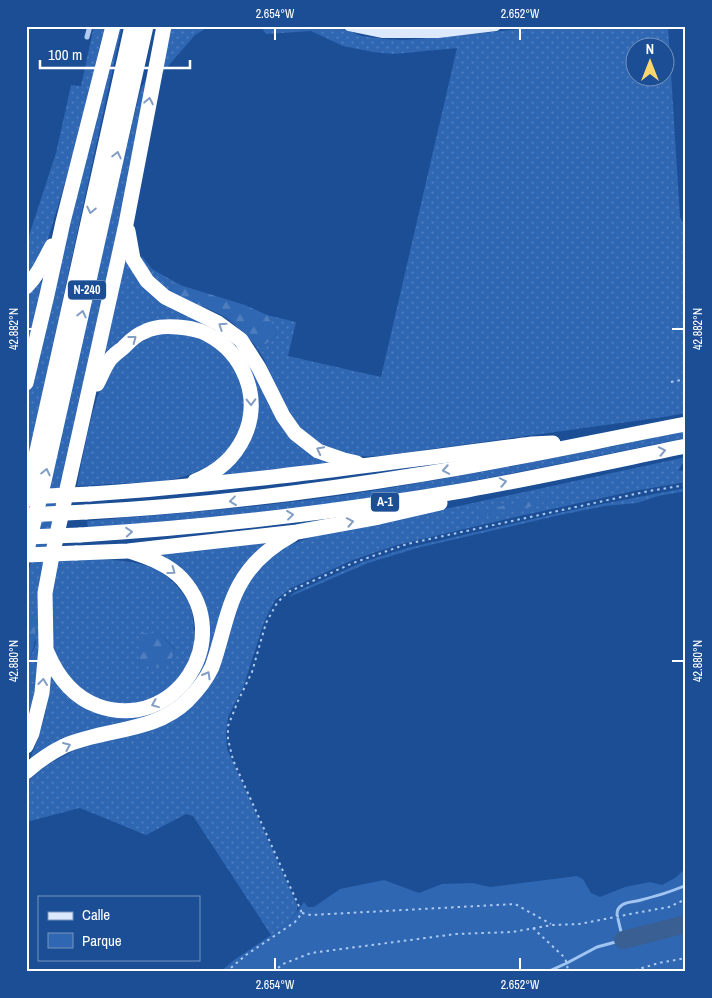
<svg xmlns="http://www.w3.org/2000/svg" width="712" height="998" font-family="'Archivo Narrow',sans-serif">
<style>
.grass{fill:url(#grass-dots);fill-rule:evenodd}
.forest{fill:url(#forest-firs)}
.park{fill:#2f67b3}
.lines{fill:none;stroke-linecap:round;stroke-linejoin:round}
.stream{stroke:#a1c5f1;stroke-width:3}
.river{stroke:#3a5f92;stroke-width:18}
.path{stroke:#aecaf0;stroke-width:2;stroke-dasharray:2.5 4;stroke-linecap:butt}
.street{stroke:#aecaf0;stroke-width:5}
.secondary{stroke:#dce8fb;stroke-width:10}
.highway{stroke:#fff;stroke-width:15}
.highway-bridge{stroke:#fff;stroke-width:15}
.oneway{stroke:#829ec5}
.ticks{fill:none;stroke:#fff;stroke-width:2}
.labels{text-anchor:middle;stroke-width:4.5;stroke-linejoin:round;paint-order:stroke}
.shield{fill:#1b4e95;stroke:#bbcadf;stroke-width:1}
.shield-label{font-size:12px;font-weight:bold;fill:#fff}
.neatline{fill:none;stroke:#fff;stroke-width:2}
.ticks-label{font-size:12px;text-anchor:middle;fill:#fff}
</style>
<defs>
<pattern id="grass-dots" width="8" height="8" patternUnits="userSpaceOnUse" patternTransform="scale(1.25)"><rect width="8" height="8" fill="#2f67b3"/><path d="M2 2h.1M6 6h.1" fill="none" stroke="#4e7ebe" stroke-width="1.8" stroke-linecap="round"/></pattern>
<pattern id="forest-firs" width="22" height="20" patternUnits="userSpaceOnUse" patternTransform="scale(1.25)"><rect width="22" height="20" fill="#2f67b3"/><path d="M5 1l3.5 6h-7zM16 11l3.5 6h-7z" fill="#4e7ebe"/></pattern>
</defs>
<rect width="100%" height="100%" fill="#1b4e95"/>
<g class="grass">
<path d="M94,26H106L100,44L82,126L48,239L34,267L26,275V245L56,153L71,85L81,86Z"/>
<path d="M119,26H122L26,469V403L94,119Z"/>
<path d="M170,26H210L195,35L163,72L161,69Z"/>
<path d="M260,26H334L362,36L384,39L405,40L474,34L548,26H668L680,217L684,224L686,223V413L664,417L380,456C368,456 356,457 345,454C317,448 294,425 282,400C275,388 271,374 265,361C262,355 258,350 254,344H266L277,334L267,315L296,322L288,356L381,377L457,48L394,54L373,52L343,46L311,31L266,34ZM634,48H664V78H634Z"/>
<path d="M146,80L145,94L40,654L38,682L26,735V669L36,643L29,609H26V582L137,103L141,88Z"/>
<path d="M141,255L152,269L175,282L170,293L147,271Z"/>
<path d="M126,256L130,264L229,334L309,451L329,463L218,477L256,406L217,334L137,329L123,337L104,357Z"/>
<path d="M40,282L43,283L26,352V295Z"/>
<path d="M160,333L194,335L212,344L228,358L241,378L245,411L241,428L235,441L223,455L209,466L186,476L165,481L77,486C84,453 94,382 118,359C129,347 145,340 160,333Z"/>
<path d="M686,431V438C577,460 468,484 359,500C269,513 178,520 88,528L87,521C178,513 268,507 358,493C468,476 577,454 686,431Z"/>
<path d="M686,457V461H684L678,471L686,470V482L634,491L511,518L397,545L353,560L291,588L275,600L264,622L244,685L228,717L226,733L227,749L297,905V911L289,923L271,935L193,816L186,814L146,835L80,808L26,822V782L47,765L75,750L109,739L150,731L173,721L192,705L240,598L253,573L280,549L321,533L431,512Z"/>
<path d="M686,488V491L658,496L637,503L605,506L560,515L417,548L368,563L289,597L295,592L363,562L407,548L581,508Z"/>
<path d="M268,542L200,676L171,708L29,762C41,733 49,706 51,675L97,712L171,700L207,621L156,555Z"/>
<path d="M92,559C135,561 164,561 189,603C193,612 193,620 194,629C198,665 169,698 133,703C129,704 123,706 118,705C107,703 93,698 83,691C78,688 74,682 70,677C67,675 64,672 62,669C58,663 56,655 54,648C46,622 52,588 57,561ZM159,633L175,649L169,664Z"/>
</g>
<g class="forest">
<path d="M175,282L183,286L245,305L267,315L277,334L266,344H254C245,335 236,325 225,317C208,307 188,303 170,293Z"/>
<path d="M548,497V501L520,510L482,516L481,512L506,505Z"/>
<path d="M26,609H29C40,635 35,644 26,669V646L29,633L26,632Z"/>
<path d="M140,633H159L175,650L169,664L160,667L139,665Z"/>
</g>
<path class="park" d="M686,868V972H220L234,960L289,923L304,902L308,907H314L340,889L384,880L419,893L442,884L473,883L490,887L577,876L583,879L591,893L600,897L625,887L650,882L662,885L675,878Z"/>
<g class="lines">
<g class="stream">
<path d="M617,915C617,910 618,908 622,905C628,901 635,902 641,900C656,896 672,892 686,885"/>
<path d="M547,972L567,963L597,947L623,940L618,919"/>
</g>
<path class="river" d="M623,940L686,924"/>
<g class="path">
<path d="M671,382L686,379"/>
<path d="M302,913L311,915L515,904L551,924"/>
<path d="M533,928L564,957L567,963L568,972"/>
<path d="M226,972L246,955L295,922L302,913L233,760L228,739V726L238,701L252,672L266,623L277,603L288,592L353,563L407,544L649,491L686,485"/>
<path d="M273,972L283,964L311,953L456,934L512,932L552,925L579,924L630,914L669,907L686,899"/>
<path d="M629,972L659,963L686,958"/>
</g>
<path class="street" d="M87,37L90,26"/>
<path class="secondary" d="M349,26L383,33H438L496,26"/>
<g class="highway">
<path d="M128,231L133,259L147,281L165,297L218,323L241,340L259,368L283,416L295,433L318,451L344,460L357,463"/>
<path d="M26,287C38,275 44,261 52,246"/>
<path d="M26,383L47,295L63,222L113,26"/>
<path d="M97,384C101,377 104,368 109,361C112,356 118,352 123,348C129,342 135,335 144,332C153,327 167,326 177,327C187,328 198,329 207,334C244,353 262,398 244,437C234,458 216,473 195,481"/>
<path d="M90,494C238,484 385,463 532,444L553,443"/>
<path d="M26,500L132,26"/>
<path d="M86,512C197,506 307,493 417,475C507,461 596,441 686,424"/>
<path d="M80,535C210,527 339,512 467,490C540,477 613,461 686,446"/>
<path d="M76,553L128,551L297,532L379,517L440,503"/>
<path d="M26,554L44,481L146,26"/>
<path d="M47,652C57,676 73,697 98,706C175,733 236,639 182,579C169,565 150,558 132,552"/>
<path d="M26,746L32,733L42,693L46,648L45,593L51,561L126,224L164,26"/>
<path d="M26,772C37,762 50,753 64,746C104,728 154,733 187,701C197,691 206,680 212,667C222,640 226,609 240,584C252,562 270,547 292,535"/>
</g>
<g class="highway-bridge">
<path d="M26,497L90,494"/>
<path d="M26,515L86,512"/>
<path d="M26,537L80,535"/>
<path d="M26,555L76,553"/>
</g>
</g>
<defs><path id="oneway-chevron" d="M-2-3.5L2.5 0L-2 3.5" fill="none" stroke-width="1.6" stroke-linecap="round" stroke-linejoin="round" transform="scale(1.25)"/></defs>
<g class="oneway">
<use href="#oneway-chevron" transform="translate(149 101) rotate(-79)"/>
<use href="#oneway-chevron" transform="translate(117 155) rotate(-77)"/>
<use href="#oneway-chevron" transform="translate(91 210) rotate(102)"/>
<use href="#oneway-chevron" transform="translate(82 314) rotate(-77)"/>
<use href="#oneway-chevron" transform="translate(222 326) rotate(-146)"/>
<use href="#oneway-chevron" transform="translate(133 339) rotate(-37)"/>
<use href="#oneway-chevron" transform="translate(251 402) rotate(89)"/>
<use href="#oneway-chevron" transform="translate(320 450) rotate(-153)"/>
<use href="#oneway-chevron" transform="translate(662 451) rotate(-11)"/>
<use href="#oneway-chevron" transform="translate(446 470) rotate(170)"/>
<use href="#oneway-chevron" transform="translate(46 472) rotate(-77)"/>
<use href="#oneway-chevron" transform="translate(503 482) rotate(-11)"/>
<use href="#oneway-chevron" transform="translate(233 501) rotate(173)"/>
<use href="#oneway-chevron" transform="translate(290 515) rotate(-7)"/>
<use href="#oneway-chevron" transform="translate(350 522) rotate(-11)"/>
<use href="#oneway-chevron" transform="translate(129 532) rotate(-4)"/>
<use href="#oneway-chevron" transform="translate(172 571) rotate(36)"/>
<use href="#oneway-chevron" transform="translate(207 675) rotate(-60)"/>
<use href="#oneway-chevron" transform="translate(43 682) rotate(-83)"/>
<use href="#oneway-chevron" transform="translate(155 704) rotate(158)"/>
<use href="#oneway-chevron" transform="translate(67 746) rotate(-23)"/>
</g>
<path class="ticks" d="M275,28V40M520,28V40M28,329H40M672,329H684M28,661H40M672,661H684M275,958V970M520,958V970"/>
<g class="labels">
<g class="shield">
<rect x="68" y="280.5" width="38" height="19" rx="4"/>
<rect x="371" y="492.5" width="28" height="19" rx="4"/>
</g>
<g class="shield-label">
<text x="87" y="294">N-240</text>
<text x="385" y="506">A-1</text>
</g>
</g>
<rect width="712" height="998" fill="none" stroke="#1b4e95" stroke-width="55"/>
<rect x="38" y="896" width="162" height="65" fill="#1b4e95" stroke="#7695bf"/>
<rect x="48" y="912" width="25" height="8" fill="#dce8fb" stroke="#7695bf"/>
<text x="82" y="920" font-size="15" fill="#ffffff">Calle</text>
<rect x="48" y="933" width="25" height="15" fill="#2f67b3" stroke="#7695bf"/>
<text x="82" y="946" font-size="15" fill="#ffffff">Parque</text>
<g transform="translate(650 62)"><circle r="24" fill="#1b4e95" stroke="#7695bf"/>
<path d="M0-4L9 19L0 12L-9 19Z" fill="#ffd86d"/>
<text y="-8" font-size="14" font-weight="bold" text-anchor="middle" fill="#ffffff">N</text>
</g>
<path d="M40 60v8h150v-8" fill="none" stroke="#ffffff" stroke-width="2.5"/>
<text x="48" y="60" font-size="15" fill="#ffffff" stroke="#1b4e95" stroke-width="4" paint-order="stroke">100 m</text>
<rect x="28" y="28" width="656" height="942" class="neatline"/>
<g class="ticks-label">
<text x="275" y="18">2.654°W</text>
<text x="520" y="18">2.652°W</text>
<text transform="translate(14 329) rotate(-90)" y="4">42.882°N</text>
<text transform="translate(698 329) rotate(-90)" y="4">42.882°N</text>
<text transform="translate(14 661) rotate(-90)" y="4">42.880°N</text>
<text transform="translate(698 661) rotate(-90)" y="4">42.880°N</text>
<text x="275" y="989">2.654°W</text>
<text x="520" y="989">2.652°W</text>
</g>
</svg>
